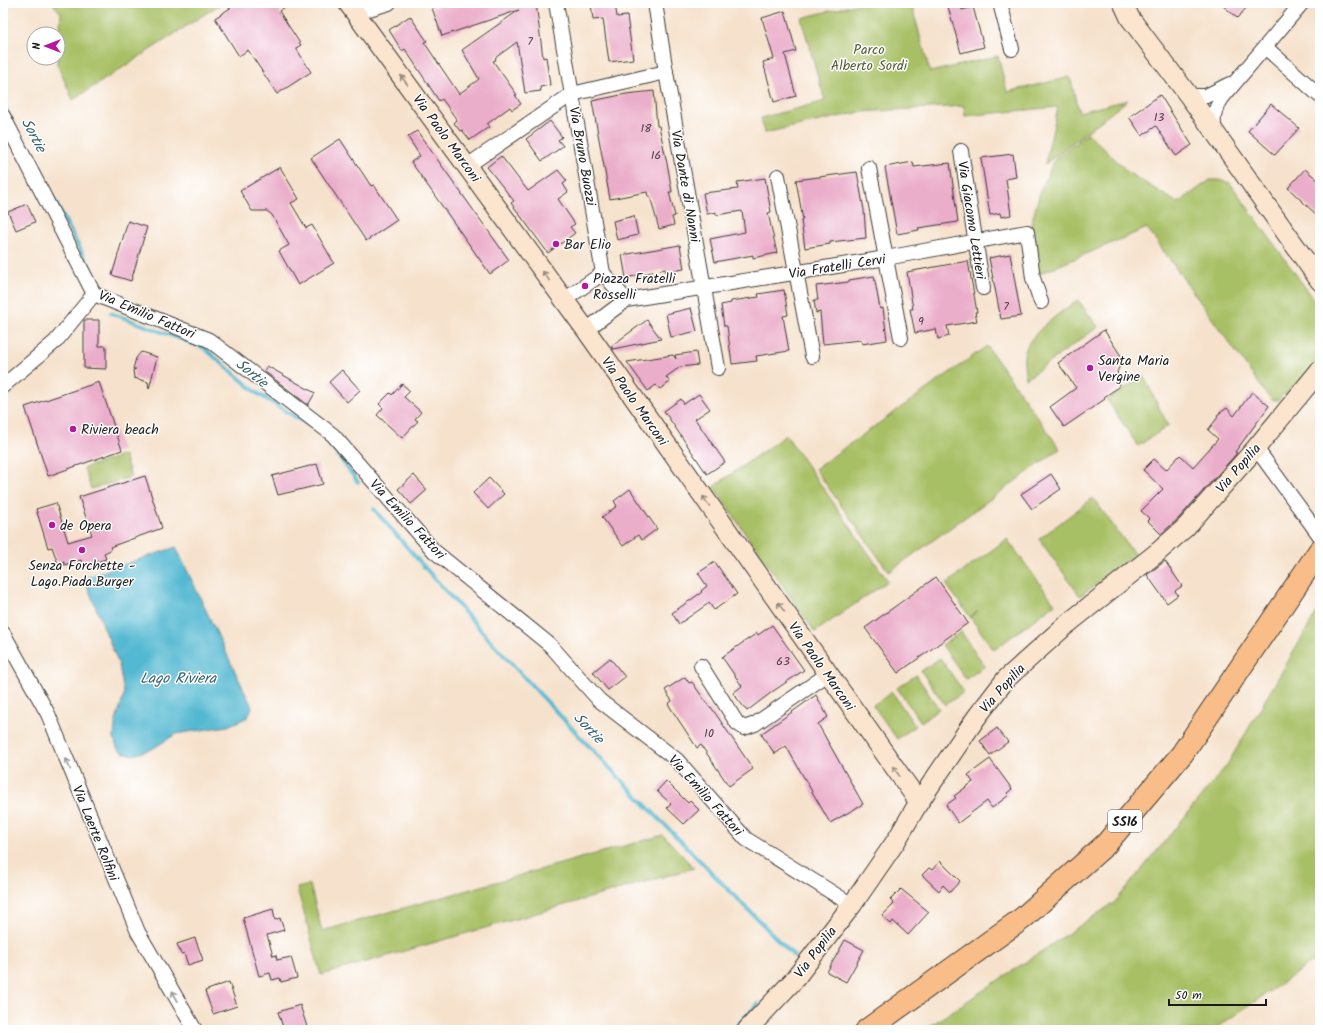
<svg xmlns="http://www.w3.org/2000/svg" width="1323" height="1033" font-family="Kalam,sans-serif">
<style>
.green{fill:#a8c065;stroke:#626e40}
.water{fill:#53b8d1;stroke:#386a76}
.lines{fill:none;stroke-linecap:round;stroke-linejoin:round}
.stream{stroke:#53b8d1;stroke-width:4}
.building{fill:#ebaeca}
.street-casing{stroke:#3d3a36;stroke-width:16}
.secondary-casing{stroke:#3d3a36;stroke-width:21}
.primary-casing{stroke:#3d3a36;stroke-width:24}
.street{stroke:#fff;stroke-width:14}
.secondary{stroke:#fce5cf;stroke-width:19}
.primary{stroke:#f8bd88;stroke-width:22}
.oneway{stroke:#978b7e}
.oneway2{stroke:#999}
.poi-dot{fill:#b5179e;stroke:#fff;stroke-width:1.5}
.labels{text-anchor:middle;stroke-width:3;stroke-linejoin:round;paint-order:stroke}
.number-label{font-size:12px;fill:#504048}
.shield{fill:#fff;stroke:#606060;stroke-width:1}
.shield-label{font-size:13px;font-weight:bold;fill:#1c1c1c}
.park-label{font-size:14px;fill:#545e39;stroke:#fff}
.street-label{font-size:14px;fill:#1c1c1c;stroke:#fff}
.poi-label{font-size:14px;fill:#1c1c1c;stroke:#fff;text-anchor:start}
.water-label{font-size:15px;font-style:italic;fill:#35626d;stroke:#fff}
</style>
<rect width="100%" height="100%" fill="#fff"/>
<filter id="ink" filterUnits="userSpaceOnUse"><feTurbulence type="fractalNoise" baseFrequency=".025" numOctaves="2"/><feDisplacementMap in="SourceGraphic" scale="8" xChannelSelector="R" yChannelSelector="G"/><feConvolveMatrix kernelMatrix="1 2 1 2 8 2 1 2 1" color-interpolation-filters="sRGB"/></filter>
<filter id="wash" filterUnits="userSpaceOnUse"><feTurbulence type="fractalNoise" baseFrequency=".012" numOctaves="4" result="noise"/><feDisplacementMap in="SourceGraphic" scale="16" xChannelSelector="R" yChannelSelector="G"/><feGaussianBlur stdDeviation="0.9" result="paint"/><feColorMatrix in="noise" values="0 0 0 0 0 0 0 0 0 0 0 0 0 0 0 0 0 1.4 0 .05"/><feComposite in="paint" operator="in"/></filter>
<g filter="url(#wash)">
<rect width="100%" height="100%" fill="#f6e2cc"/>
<g class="green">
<path d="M52,3H222L73,100L57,64L61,13Z"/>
<path d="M862,3H911L930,72L998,56L1007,92L1070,77L1079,112L1128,100L1045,164L1058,107L965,116L964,106L861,112L764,133L761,118L825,101L801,18Z"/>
<path d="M1088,133L1129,173L1178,203L1210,180H1220L1230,183L1320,308V359L1292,394L1282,395L1279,400H1272L1267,395L1147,228L1039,274L1031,224L1041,189L1055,159Z"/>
<path d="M1078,300L1098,327L1026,379C1025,371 1023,362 1024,354C1029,333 1061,312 1078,300Z"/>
<path d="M987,346L1060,449L889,572L815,469Z"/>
<path d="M1144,376L1168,426L1138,446L1107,400Z"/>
<path d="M786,435L888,581L815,632L713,487Z"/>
<path d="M124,455L131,477L91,489L84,468Z"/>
<path d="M1093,498L1135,555L1080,596L1039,539Z"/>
<path d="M1007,539L1055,604L994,650L970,617L978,611L970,617L946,584Z"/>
<path d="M1320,607V957L1213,1030H924L1115,902L1227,765Z"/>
<path d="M961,632L985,666L966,679L942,645Z"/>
<path d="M940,658L964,692L945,705L921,671Z"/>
<path d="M916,675L939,709L921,722L897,688Z"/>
<path d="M892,692L915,726L897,739L873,705Z"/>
<path d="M663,835L694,868L321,975L297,888L310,885L322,931Z"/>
</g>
<path class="water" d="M176,547L252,707L248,717L228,726L176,734L154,748L134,755L124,753L117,748L114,738L115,724L124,694L119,665L84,578Z"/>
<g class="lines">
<g class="stream">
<path d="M3,103L9,115"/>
<path d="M35,164L99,285"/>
<path d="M111,313L204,348L257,393L310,426"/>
<path d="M322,434L358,482"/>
<path d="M374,509C507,665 650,811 794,956"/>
<path d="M733,1030L758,1004"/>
</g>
</g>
<g id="blocks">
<g class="building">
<path d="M238,3H291L279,11L301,45L296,48L311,72L277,94L248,50L239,56L215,18Z"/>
<path d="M447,3H536L543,58L546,57L550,85L540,87L541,91L525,93L517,42L495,58L496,60L493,61L517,95H515L521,104L512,110L510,107L487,124L489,127L470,140L462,130L460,131L454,123L457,120L442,99L439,101L405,49L402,51L389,30L410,16L427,41L424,42L459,94L479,79L462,50L519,10L442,36L432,8Z"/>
<path d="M591,3H615L617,17L627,16L633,59L609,62L603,19L593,20Z"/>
<path d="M947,3H960L962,10L973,7L984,47L961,53Z"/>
<path d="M1220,3H1251L1237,18Z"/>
<path d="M785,11L796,51L785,54L796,96L774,102L763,62L774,59L762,18Z"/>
<path d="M654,91L657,126H659L668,168L672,192H669L675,216L672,217L674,225L659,229L650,196H648L647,192L610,199L592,101L626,94Z"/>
<path d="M1160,95L1192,145L1176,156L1156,126L1142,136L1129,117Z"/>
<path d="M1271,104L1299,128L1275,155L1248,131Z"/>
<path d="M550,121L562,137L558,140L563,146L542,161L526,139Z"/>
<path d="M417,131L509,260L490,274L411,162L420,156L408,137Z"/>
<path d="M340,139L371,186L374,185L397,220L366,241L311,158Z"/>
<path d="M1013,154L1016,177L1006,179L1011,215L1001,217L1000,213L990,215L981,158Z"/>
<path d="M501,156L528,191L558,170L567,181L563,184L568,192L558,199L575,224L570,227L575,233L548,253L511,203L514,201L487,167Z"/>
<path d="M913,162L914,167L950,163L958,222L918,228L919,230L897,234L885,167Z"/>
<path d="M280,167L299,199L291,203L306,228L312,225L334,263L298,285L279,251L289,245L272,215L267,211H252L240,191Z"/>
<path d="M1305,169L1320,182V218L1288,188Z"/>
<path d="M857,172L864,210L866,238L830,242V244L805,248L801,220H803L796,180Z"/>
<path d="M765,178L771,212L768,213L777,253L753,258V255L715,262L710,239L745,232L742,211L716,215V212L707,214L703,193L738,189L737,182Z"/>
<path d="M27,204L35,222L16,230L8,212Z"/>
<path d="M634,216L638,235L617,240L613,221Z"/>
<path d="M128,221L147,227L131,281L112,275Z"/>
<path d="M680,245L684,269L666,272L665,269L626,278L622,255Z"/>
<path d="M1010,254L1021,316L1001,319L989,258Z"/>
<path d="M968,261L977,312H975L977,321L947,326L949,336L938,339L936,329L915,333L910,309H913L907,272Z"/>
<path d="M874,276L880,309L883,308L887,340L862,344L861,340L823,344L820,312L816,313L814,300H818L816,286L849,282V280Z"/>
<path d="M784,290L788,315L783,316L789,351L756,356L757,361L732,364L727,326H724L721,305L731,303V301L759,297L758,294Z"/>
<path d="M691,308L697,331L671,337L666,314Z"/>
<path d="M84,320H99V346H106V369L84,368Z"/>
<path d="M647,320L661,339L613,349L611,346Z"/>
<path d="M1104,330L1123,359L1117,372L1120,381L1119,387L1104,397L1105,399L1064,427L1050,407L1076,388L1058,363Z"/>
<path d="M141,352L157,357L149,389L148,382L134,378L133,370L136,369H133L136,358Z"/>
<path d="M696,352L698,365L680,367L666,377L670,382L660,389L656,385L648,391L627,362L673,355L676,359L675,355Z"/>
<path d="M267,366L315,393L308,405L264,371Z"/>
<path d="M342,370L360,390L347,402L329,382Z"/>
<path d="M99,382L122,450L48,476L25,407Z"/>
<path d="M402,384L410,391L404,397L421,412L415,419L418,421L402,438L377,415L383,408L379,404L390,393L392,395Z"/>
<path d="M1252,392L1269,406L1235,452L1237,453L1178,519L1161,534L1148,521L1150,519L1141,511L1163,489L1143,470L1154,459L1166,470L1180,455L1193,467L1218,439L1208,430L1218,417L1217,415L1227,408L1234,416Z"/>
<path d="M699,394L710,409L695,419L725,462L707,474L664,411L681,399L684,404Z"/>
<path d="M317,464L323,484L278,495L272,476Z"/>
<path d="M1051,474L1061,489L1032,509L1021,494Z"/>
<path d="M414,475L427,490L411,504L398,489Z"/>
<path d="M145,476L162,528L110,547L111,550L104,553L106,559L83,566L81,560L64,565V562L58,564L52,547L48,548L36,509L56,503L68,542L92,535L79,497Z"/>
<path d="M489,478L504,494L488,509L473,493Z"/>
<path d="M630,489L657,529L642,540L638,535L623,546L602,517L617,506L614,501Z"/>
<path d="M1165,561L1182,586L1175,591L1178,595L1167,603L1147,575Z"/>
<path d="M715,562L737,594L714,610L709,603L679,624L672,613L702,592L701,591L707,586L698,573Z"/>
<path d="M936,577L968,623L898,673L865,628Z"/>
<path d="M772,625L804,670L772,692L747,711L733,693L742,686L722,657L757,633L758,635Z"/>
<path d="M610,658L625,677L608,690L593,672Z"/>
<path d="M685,677L689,683L692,682L710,708L711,707L753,769L729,786L701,745L697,748L668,704L672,701L665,690Z"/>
<path d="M816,695L828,717L818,724L863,804L830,823L786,746L775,754L761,734Z"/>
<path d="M997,728L1008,742L990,755L980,741Z"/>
<path d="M990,759L1012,789L1007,793L1009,795L992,808L987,801L958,823L946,805L956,798L954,796L973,782L968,775Z"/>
<path d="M666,781L688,803L690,801L699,810L684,824L667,808L671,804L657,791Z"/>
<path d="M940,861L960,881L950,892L943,885L939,891L922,875L929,868L932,870Z"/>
<path d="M901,889L929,912L908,935L893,921L891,924L882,916L894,904L890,900Z"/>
<path d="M273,909L275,920L280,918L284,930L267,935L273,956L276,955L277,960L291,957L297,978L281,982L280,978L272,980L270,973L259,976L243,918Z"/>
<path d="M195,938L203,960L188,965L184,953L181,954L177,944Z"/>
<path d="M845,940L864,950L846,982L827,972Z"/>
<path d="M229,982L237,1006L213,1014L205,991Z"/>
<path d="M300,1005L308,1030H284L278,1012Z"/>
</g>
</g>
</g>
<g filter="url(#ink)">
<use href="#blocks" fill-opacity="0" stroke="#3d3a36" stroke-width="1"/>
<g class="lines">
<defs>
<g id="street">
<path d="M556,3L603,273L626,300"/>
<path d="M655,3L666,72L718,368"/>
<path d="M1000,3L1012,49"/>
<path d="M355,13L389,3"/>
<path d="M1265,47L1320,96"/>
<path d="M1189,96H1206L1230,84"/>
<path d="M3,116L94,294L209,340L333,435L434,551L550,645L599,700L677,760L746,839L852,905"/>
<path d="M1215,132C1212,118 1214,111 1222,98L1302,3"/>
<path d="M961,151L983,288"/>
<path d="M467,166L572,94L666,72"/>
<path d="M869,168L901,338"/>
<path d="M778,176L812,356"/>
<path d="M564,300L603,273"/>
<path d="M586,330L626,300L886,258L1027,232L1033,278L1041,302"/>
<path d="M3,386L56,341L94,294"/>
<path d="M1256,448L1320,536"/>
<path d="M3,633L48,714L138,932L195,1030"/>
<path d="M701,666L737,723L744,728L755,724L828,674"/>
</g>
<g id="secondary">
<path d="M348,3L586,330L919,802"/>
<path d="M1123,3L1130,18L1189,96L1320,281"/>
<path d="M747,1030L794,980L852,905L896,841L919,802L976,718L1006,679L1066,625L1158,552L1186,527L1256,448L1320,370"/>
</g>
<path id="primary" d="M867,1030L1023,918L1106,844L1182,754L1320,550"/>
</defs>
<use href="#street" class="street-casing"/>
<use href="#secondary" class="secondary-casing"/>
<use href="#primary" class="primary-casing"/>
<use href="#street" class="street"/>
<use href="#secondary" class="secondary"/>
<use href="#primary" class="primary"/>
</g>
<defs><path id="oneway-shaft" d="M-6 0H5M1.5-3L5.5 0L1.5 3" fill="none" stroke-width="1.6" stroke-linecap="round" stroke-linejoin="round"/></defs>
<g class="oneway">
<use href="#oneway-shaft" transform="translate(404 80) rotate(-126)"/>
<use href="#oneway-shaft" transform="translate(546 276) rotate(-126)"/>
<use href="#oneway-shaft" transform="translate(706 501) rotate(-125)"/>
<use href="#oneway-shaft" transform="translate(781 607) rotate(-125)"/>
<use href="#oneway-shaft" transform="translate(896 771) rotate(-125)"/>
</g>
<g class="oneway2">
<use href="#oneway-shaft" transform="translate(68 764) rotate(-112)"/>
<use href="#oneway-shaft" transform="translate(175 996) rotate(-119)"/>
</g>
</g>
<g class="poi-dot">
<circle cx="556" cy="244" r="4"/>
<circle cx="585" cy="286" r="4"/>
<circle cx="1090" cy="368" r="4"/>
<circle cx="73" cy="429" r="4"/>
<circle cx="52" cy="525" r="4"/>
<circle cx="82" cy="550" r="4"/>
</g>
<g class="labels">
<g class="number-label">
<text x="530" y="45">7</text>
<text x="1159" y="121">13</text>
<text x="646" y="132">18</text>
<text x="656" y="159">16</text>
<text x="1006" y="310">7</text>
<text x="921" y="325">9</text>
<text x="783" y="665">63</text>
<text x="709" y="737">10</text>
</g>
<rect class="shield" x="1108" y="810" width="34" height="22" rx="3"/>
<g class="shield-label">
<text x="1125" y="826">SS16</text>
</g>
<g class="park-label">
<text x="869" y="54">Parco<tspan x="869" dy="16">Alberto Sordi</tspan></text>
</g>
<g class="street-label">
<text transform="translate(447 138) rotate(54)" y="5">Via Paolo Marconi</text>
<text transform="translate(583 156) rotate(80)" y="5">Via Bruno Buozzi</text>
<text transform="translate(686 186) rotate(80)" y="5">Via Dante di Nanni</text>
<text transform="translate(972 220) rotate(81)" y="5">Via Giacomo Lettieri</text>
<text transform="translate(837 266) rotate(-9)" y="5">Via Fratelli Cervi</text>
<text transform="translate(147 314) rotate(23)" y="5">Via Emilio Fattori</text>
<text transform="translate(635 401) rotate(55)" y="5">Via Paolo Marconi</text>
<text transform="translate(1238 468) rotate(-49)" y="5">Via Popilia</text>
<text transform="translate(408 519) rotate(47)" y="5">Via Emilio Fattori</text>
<text transform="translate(822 666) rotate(55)" y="5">Via Paolo Marconi</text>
<text transform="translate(1002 688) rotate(-48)" y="5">Via Popilia</text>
<text transform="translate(706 795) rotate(48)" y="5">Via Emilio Fattori</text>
<text transform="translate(96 833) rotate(68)" y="5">Via Laerte Rolfini</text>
<text transform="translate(815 952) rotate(-53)" y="5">Via Popilia</text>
</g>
<g class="poi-label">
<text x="564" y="249">Bar Elio</text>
<text x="593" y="283">Piazza Fratelli<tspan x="593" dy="16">Rosselli</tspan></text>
<text x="1098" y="365">Santa Maria<tspan x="1098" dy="16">Vergine</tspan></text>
<text x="81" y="434">Riviera beach</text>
<text x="60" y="530">de Opera</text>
<text x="82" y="570" text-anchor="middle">Senza Forchette -<tspan x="82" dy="16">Lago.Piada.Burger</tspan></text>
</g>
<g class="water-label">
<text transform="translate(34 135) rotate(62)" y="5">Sortie</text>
<text transform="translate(252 373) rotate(39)" y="5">Sortie</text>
<text x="178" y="683">Lago Riviera</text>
<text transform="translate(589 728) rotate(47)" y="5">Sortie</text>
</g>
</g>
<rect width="1323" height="1033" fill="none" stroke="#fff" stroke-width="16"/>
<g transform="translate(46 46) rotate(270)"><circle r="19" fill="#ffffff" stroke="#a4a4a4"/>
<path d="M0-3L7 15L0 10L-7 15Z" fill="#b5179e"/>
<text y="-6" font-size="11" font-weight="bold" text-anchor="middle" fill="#1c1c1c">N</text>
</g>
<path d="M1169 999v6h97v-6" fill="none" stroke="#1c1c1c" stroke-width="2"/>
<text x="1175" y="999" font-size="12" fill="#1c1c1c" stroke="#ffffff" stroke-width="3" paint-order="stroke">50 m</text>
</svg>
